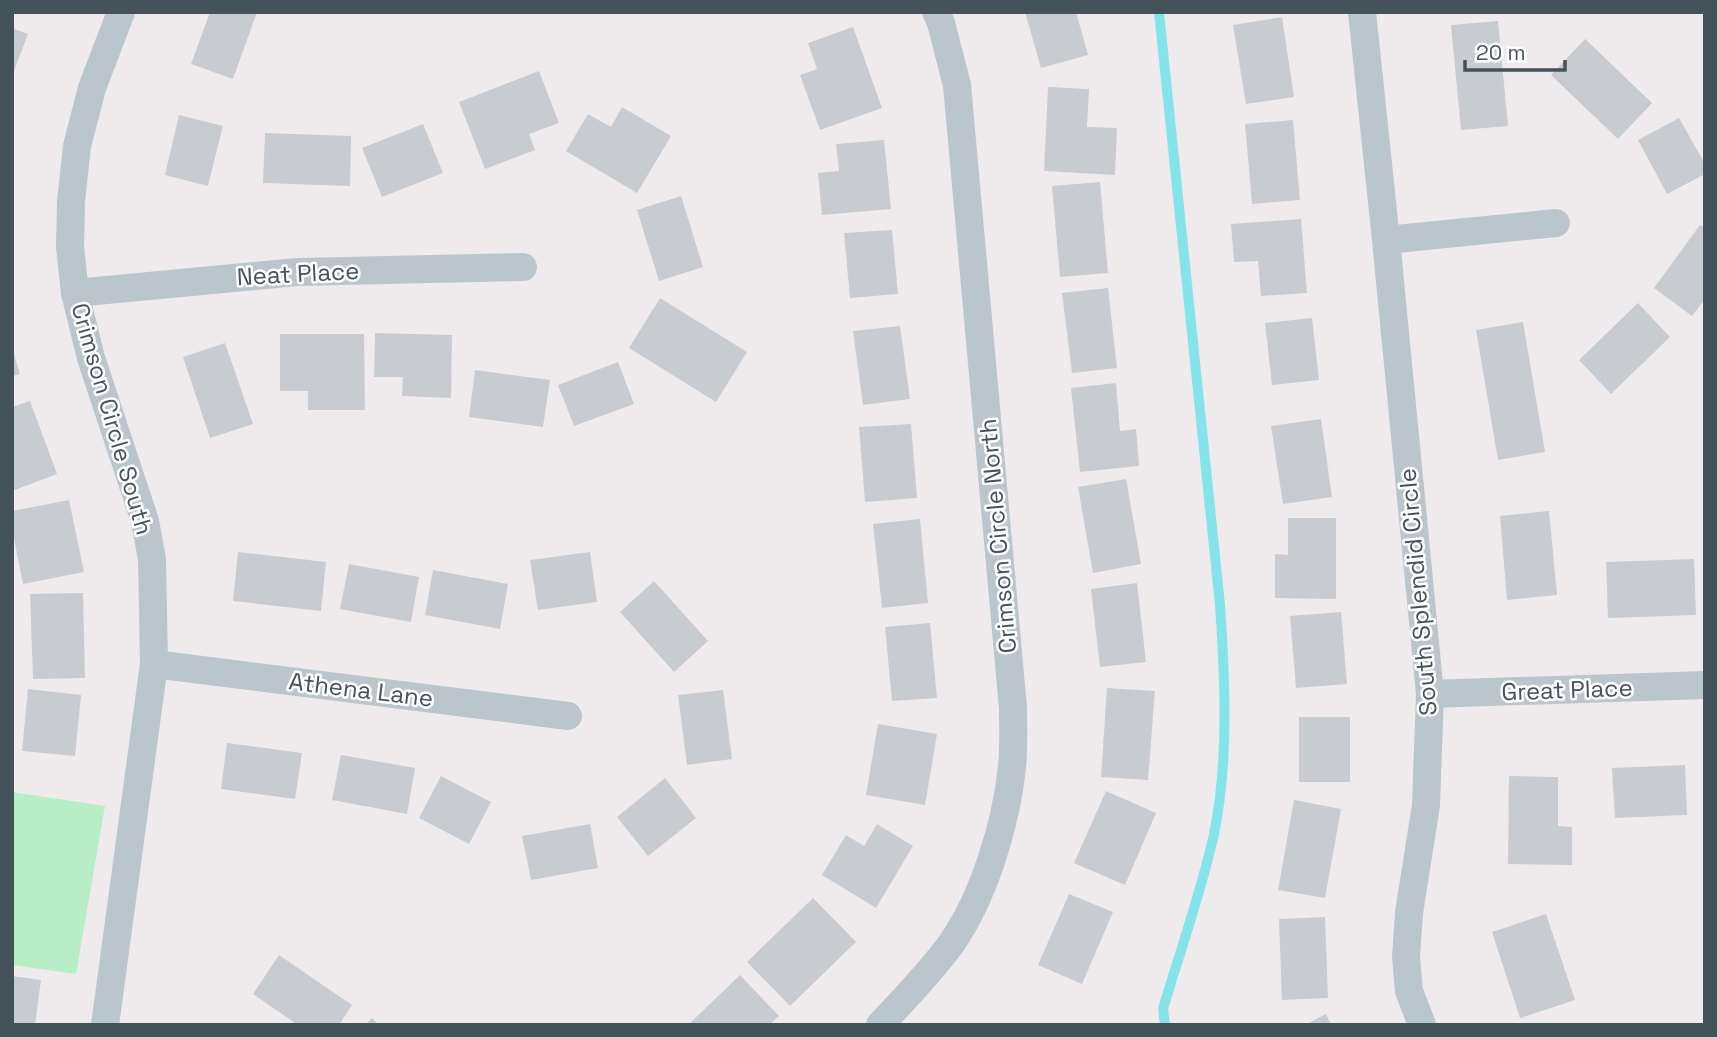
<svg xmlns="http://www.w3.org/2000/svg" width="1717" height="1037" font-family="'Space Grotesk',sans-serif">
<style>
.green{fill:#b8eec5}
.lines{fill:none;stroke-linecap:round;stroke-linejoin:round}
.stream{stroke:#85e4eb;stroke-width:10}
.building{fill:#c8ccd1}
.street{stroke:#bac6cb;stroke-width:28}
.labels{text-anchor:middle;stroke-width:5;stroke-linejoin:round;paint-order:stroke}
.street-label{font-size:24px;fill:#445259;stroke:#fff}
</style>
<rect width="100%" height="100%" fill="#efebec"/>
<path class="green" d="M12,792L105,806L76,974L12,965Z"/>
<g class="lines">
<path class="stream" d="M1159,12L1220,605C1225,679 1229,761 1214,834C1201,893 1180,951 1163,1009L1165,1025"/>
</g>
<g class="building">
<path d="M210,12H257L233,79L191,64Z"/>
<path d="M1025,12H1076L1088,55L1041,68Z"/>
<path d="M1282,17L1294,97L1246,104L1233,25Z"/>
<path d="M1498,21L1508,126L1461,130L1451,25Z"/>
<path d="M853,27L882,108L820,130L800,75L817,69L808,43Z"/>
<path d="M12,28L28,34L12,76Z"/>
<path d="M1585,39L1652,103L1618,139L1551,75Z"/>
<path d="M539,71L559,123L529,134L535,150L485,169L459,102Z"/>
<path d="M1048,87L1089,89L1087,127L1117,128L1115,175L1044,171Z"/>
<path d="M622,107L671,136L637,193L566,151L588,114L611,127Z"/>
<path d="M179,115L223,126L208,186L165,175Z"/>
<path d="M1679,118L1705,164V174L1667,194L1638,140Z"/>
<path d="M1293,120L1300,200L1252,204L1245,124Z"/>
<path d="M423,124L443,173L382,197L362,148Z"/>
<path d="M265,133L351,136L350,186L263,183Z"/>
<path d="M884,140L891,209L822,215L818,173L839,171L836,144Z"/>
<path d="M1100,182L1108,273L1060,277L1052,186Z"/>
<path d="M681,196L703,267L659,281L637,210Z"/>
<path d="M1301,219L1307,293L1261,296L1258,261L1234,262L1231,224Z"/>
<path d="M1700,225L1705,228V299L1692,316L1654,288Z"/>
<path d="M892,230L898,294L850,298L844,233Z"/>
<path d="M1108,288L1117,368L1072,373L1062,293Z"/>
<path d="M660,298L747,352L716,402L629,348Z"/>
<path d="M1638,303L1670,337L1611,394L1579,360Z"/>
<path d="M1312,318L1319,380L1272,385L1265,323Z"/>
<path d="M1523,322L1545,452L1498,460L1476,330Z"/>
<path d="M900,326L910,399L863,405L853,331Z"/>
<path d="M375,333L452,335L451,398L402,396L403,377H374Z"/>
<path d="M280,334H364L365,410H308V391H280Z"/>
<path d="M225,343L253,424L210,438L183,357Z"/>
<path d="M12,347L20,374L12,376Z"/>
<path d="M618,362L634,404L574,426L558,385Z"/>
<path d="M475,370L550,380L543,427L469,417Z"/>
<path d="M1116,383L1120,431L1136,429L1139,466L1080,472L1071,388Z"/>
<path d="M30,401L57,474L12,491V407Z"/>
<path d="M1321,419L1332,497L1283,504L1271,426Z"/>
<path d="M911,424L917,498L865,502L859,427Z"/>
<path d="M1126,479L1141,564L1093,573L1078,487Z"/>
<path d="M69,500L84,572L23,584L12,528V511Z"/>
<path d="M1549,511L1557,595L1507,600L1500,516Z"/>
<path d="M1288,518H1336V599L1275,598V554L1288,555Z"/>
<path d="M920,519L928,603L882,608L873,524Z"/>
<path d="M238,552L326,562L321,611L233,601Z"/>
<path d="M590,552L597,602L538,610L530,560Z"/>
<path d="M1694,559L1696,615L1608,618L1606,562Z"/>
<path d="M349,564L419,577L411,622L340,609Z"/>
<path d="M433,570L508,584L500,629L425,615Z"/>
<path d="M654,581L708,641L674,672L620,612Z"/>
<path d="M1137,583L1146,662L1100,667L1091,589Z"/>
<path d="M83,593L85,678L33,679L30,594Z"/>
<path d="M1341,612L1347,684L1296,688L1290,616Z"/>
<path d="M930,623L937,698L892,701L885,627Z"/>
<path d="M1107,688L1155,691L1148,780L1101,777Z"/>
<path d="M28,689L81,695L75,756L22,751Z"/>
<path d="M723,690L732,759L687,765L678,695Z"/>
<rect x="1299" y="717" width="51" height="65"/>
<path d="M878,724L937,734L925,805L866,795Z"/>
<path d="M227,743L302,753L295,799L221,789Z"/>
<path d="M341,755L415,768L407,814L332,800Z"/>
<path d="M1685,765L1687,815L1615,818L1612,768Z"/>
<path d="M441,776L491,802L469,844L419,818Z"/>
<path d="M1509,776L1558,777V826L1572,827V865L1508,864Z"/>
<path d="M665,778L696,818L648,856L617,817Z"/>
<path d="M1106,791L1156,813L1125,885L1074,863Z"/>
<path d="M1294,800L1341,809L1325,898L1278,890Z"/>
<path d="M590,824L598,868L531,880L522,836Z"/>
<path d="M877,824L913,846L876,908L822,875L846,835L864,846Z"/>
<path d="M1069,894L1113,912L1082,984L1038,965Z"/>
<path d="M813,898L856,942L790,1006L747,962Z"/>
<path d="M1546,914L1575,1000L1520,1018L1492,932Z"/>
<path d="M1325,917L1328,998L1282,1000L1279,919Z"/>
<path d="M279,955L352,1005L339,1025H298L253,994Z"/>
<path d="M740,975L779,1016L769,1025H688Z"/>
<path d="M12,976L41,980L35,1025H12Z"/>
<path d="M1326,1014L1331,1025H1305Z"/>
<path d="M372,1018L379,1025H365Z"/>
</g>
<g class="lines">
<g class="street">
<path d="M1362,12L1386,240L1430,694L1426,805L1409,913L1406,957L1409,991L1422,1025"/>
<path d="M1386,240L1556,223"/>
<path d="M75,293L297,272L523,267"/>
<path d="M154,664L568,716"/>
<path d="M1430,694L1705,685"/>
<path d="M105,1025L154,664L152,559L145,521L91,358L75,293L70,247L71,202L77,146L92,88L121,12"/>
<path d="M880,1025C904,999 930,973 951,944C984,897 1006,824 1012,767C1014,748 1013,727 1013,708L957,85L941,23L936,12"/>
</g>
</g>
<g class="labels">
<g class="street-label">
<text transform="translate(298 274) rotate(-3)" y="8">Neat Place</text>
<text transform="translate(112 419) rotate(74)" y="8">Crimson Circle South</text>
<text transform="translate(998 536) rotate(-95)" y="8">Crimson Circle North</text>
<text transform="translate(1418 592) rotate(-95)" y="8">South Splendid Circle</text>
<text transform="translate(361 690) rotate(7)" y="8">Athena Lane</text>
<text transform="translate(1567 690) rotate(-2)" y="8">Great Place</text>
</g>
</g>
<rect width="1717" height="1037" fill="none" stroke="#445259" stroke-width="28"/>
<path d="M1465 60v10h100v-10" fill="none" stroke="#445259" stroke-width="3.5"/>
<text x="1476" y="60" font-size="21" fill="#445259" stroke="#ffffff" stroke-width="5" paint-order="stroke">20 m</text>
</svg>
